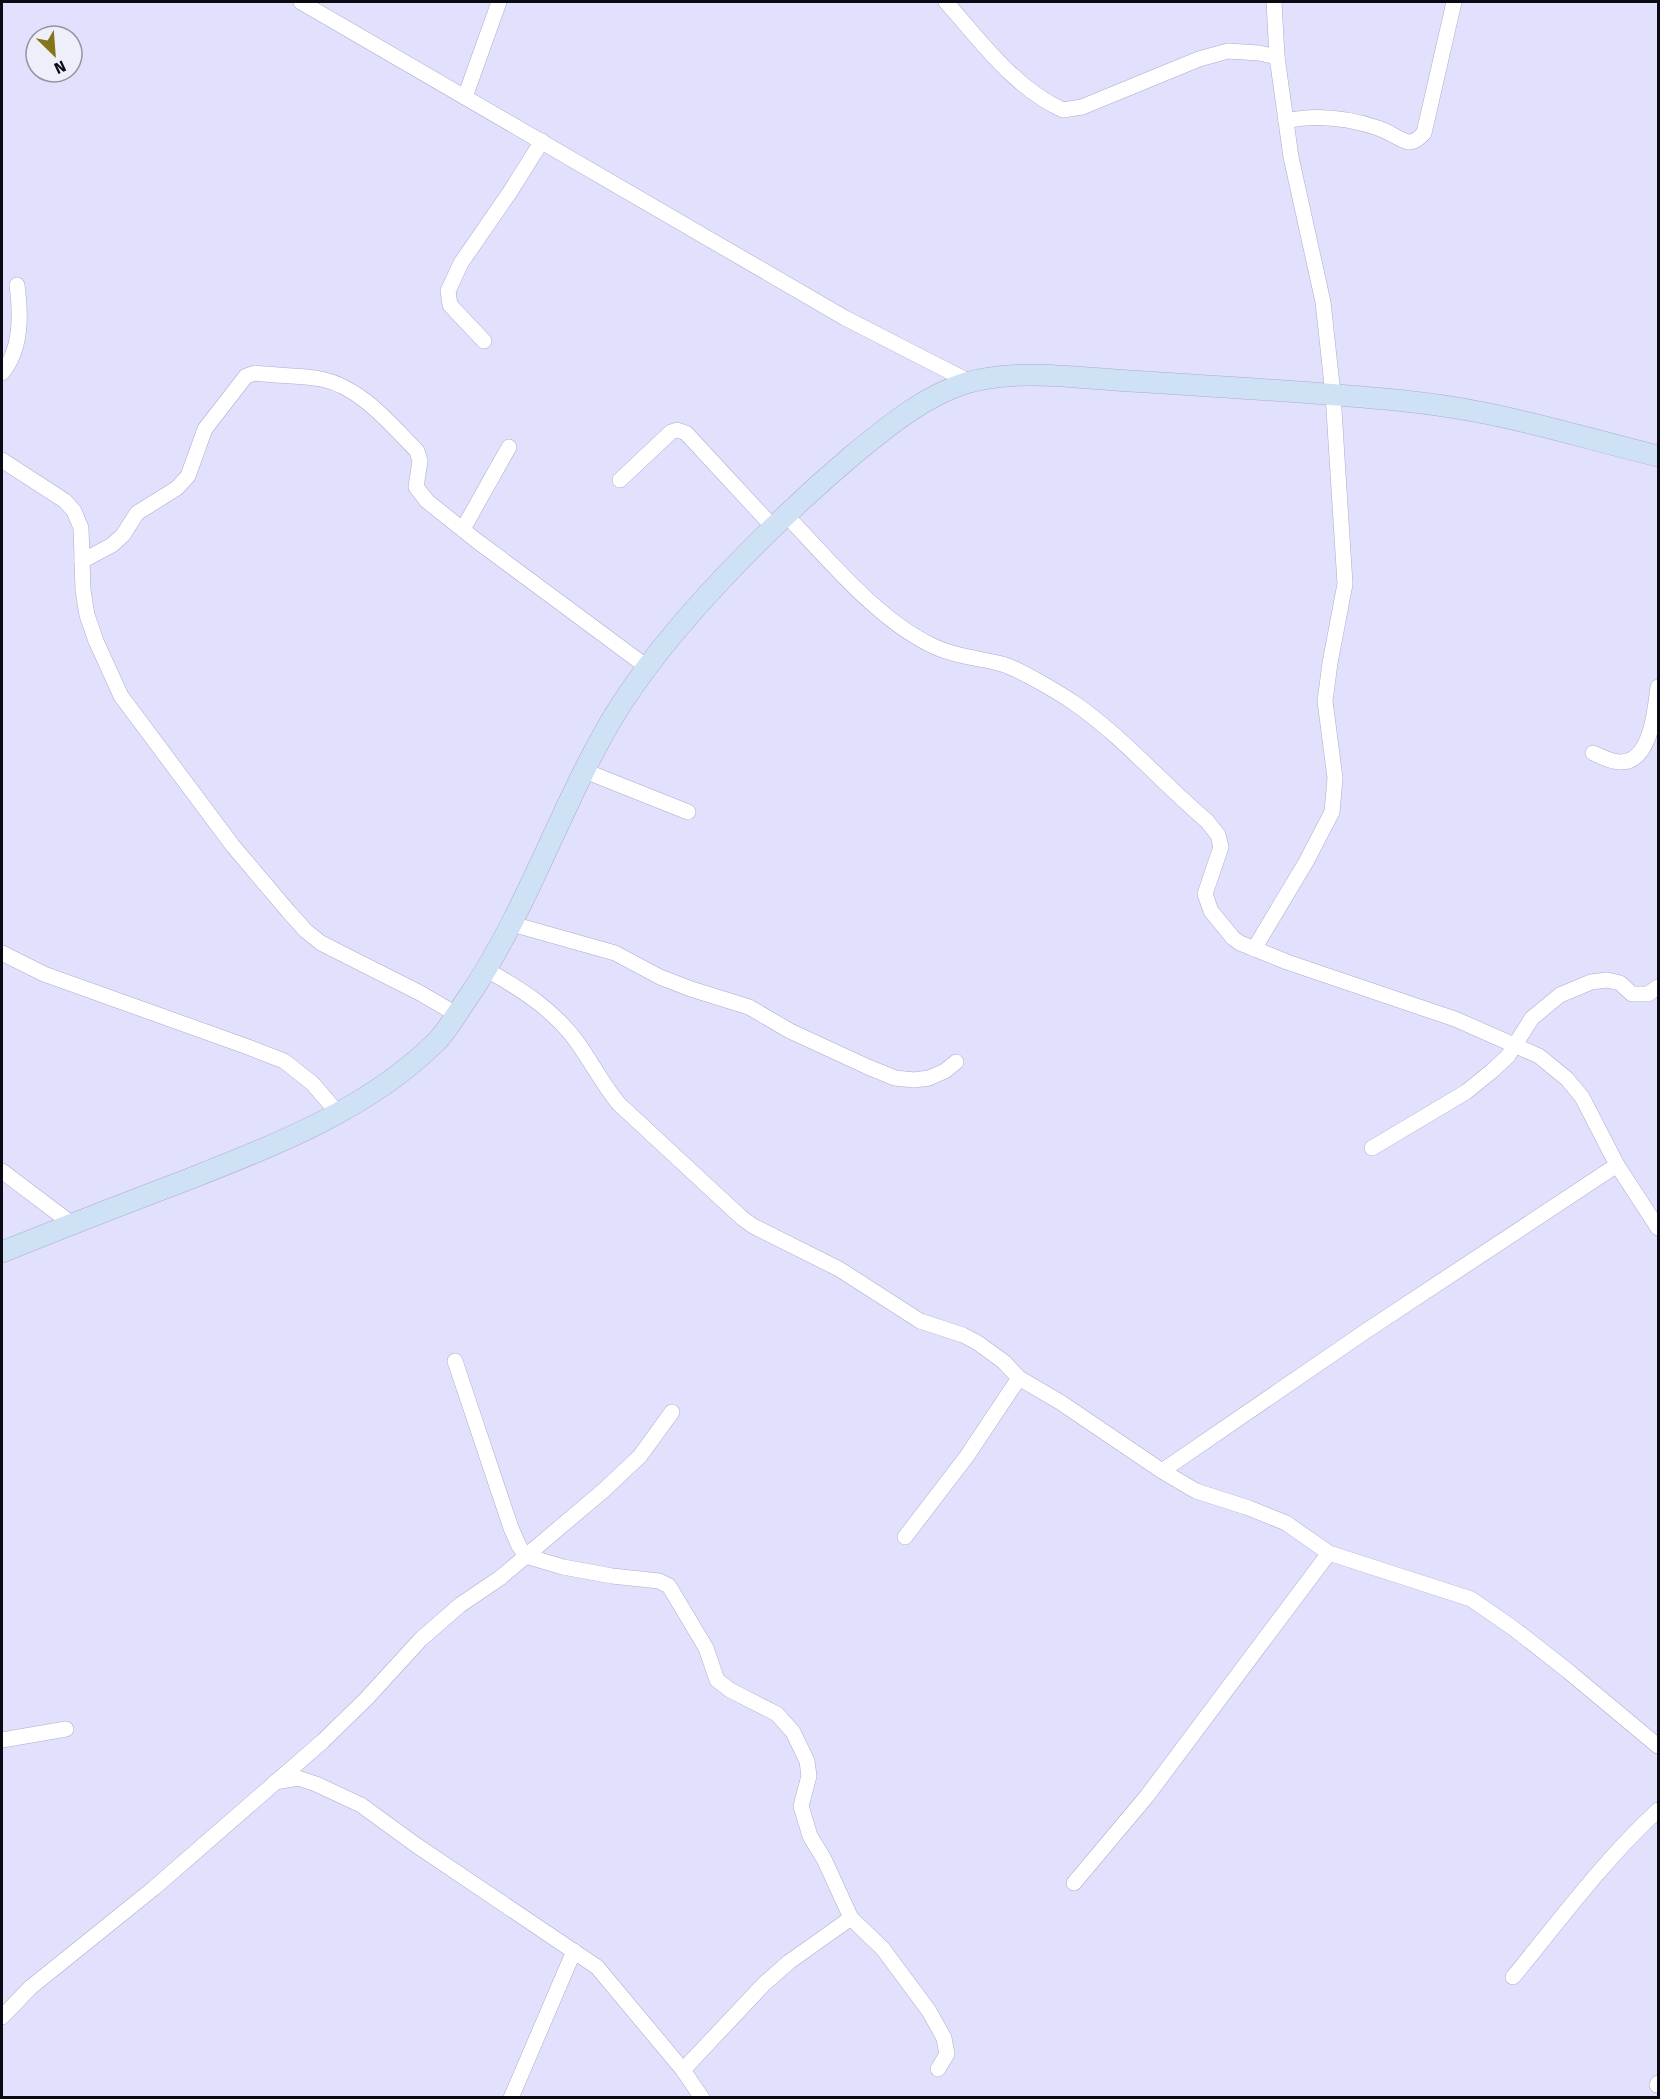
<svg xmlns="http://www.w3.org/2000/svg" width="1660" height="2099" font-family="'Fira Sans',sans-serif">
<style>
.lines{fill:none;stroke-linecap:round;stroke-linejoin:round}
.street-casing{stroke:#adacc8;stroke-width:16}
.secondary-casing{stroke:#adacc8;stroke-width:22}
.street{stroke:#fff;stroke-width:15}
.secondary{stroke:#cfe1f4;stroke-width:21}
</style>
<rect width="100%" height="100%" fill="#e1e0fd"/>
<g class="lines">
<defs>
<g id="street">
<path d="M301,2L845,318L970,382"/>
<path d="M946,2C980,40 1014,88 1063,110L1082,107L1199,59L1228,51L1259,53L1277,57"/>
<path d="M465,97L499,2"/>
<path d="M1286,121C1317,114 1348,118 1378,128C1388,131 1400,140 1408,142C1414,143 1420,137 1424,133L1454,2"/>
<path d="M484,341L450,305L448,291L461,263L510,192L542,141"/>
<path d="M2,373C22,349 21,314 17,285"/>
<path d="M2,460L65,501L74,511L81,528L83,590L87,615L96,641L121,696L233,846L288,911L306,931L321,943L420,993L456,1014"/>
<path d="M620,480L671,432L677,430L686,433L773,527"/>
<path d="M786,515C827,558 877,619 931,645C953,656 978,658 1002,664C1019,669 1058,692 1074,703C1121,735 1163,784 1207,821L1218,835L1221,847L1205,894L1211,911L1233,938L1240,943L1287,962L1455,1019L1539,1056L1567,1079L1582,1097L1617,1165L1658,1228"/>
<path d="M463,529L509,447"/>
<path d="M82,561L112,545L123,535L137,513L177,488L188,476L205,429L246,376L255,373C277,376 300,375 321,379C361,387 390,424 417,451L420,461L416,487L427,501L477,541L647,667"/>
<path d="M1593,753C1602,757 1611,762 1620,762C1651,763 1655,710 1658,687"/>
<path d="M585,771L688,812"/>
<path d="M512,924L615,953L660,977L691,989L749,1007L790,1031L868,1067L895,1078L914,1080L929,1078L945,1071L956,1062"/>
<path d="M1254,949L1306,862L1332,812L1335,778L1325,701L1330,663L1345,584L1333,394L1323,302L1291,157L1277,57L1274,2"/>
<path d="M2,953L44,974L248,1047L284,1061L312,1083L338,1113"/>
<path d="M487,970C521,989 554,1010 577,1042C592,1063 603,1085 619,1104L742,1218L753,1226L839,1269L920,1321L963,1335L978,1343L1004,1362L1019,1378L1060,1402L1162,1471L1196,1491L1249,1508L1286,1523L1329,1553L1471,1599L1513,1628L1568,1671L1658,1746"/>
<path d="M1372,1148L1466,1092L1492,1071L1508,1056L1532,1018L1560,995L1591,982L1607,980L1620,983L1632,994H1648L1658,987"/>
<path d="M2,1171L72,1224"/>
<path d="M455,1361L511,1528L519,1546L526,1556L563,1567L612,1576L659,1581L669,1586L706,1648L717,1680L730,1690L777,1714L793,1732L807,1761L809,1776L801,1806L810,1836L824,1859L851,1918L883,1949L929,2011L944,2038L947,2054L938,2069"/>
<path d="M1162,1471L1366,1331L1617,1165"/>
<path d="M905,1537L967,1456L1019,1378"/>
<path d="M2,1740L66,1729"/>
<path d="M275,1782L298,1778L316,1784L361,1805L416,1845L597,1967L683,2070L702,2098"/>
<path d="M1074,1883L1147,1796L1329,1553"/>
<path d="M1513,1977C1560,1920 1604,1860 1658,1810"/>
<path d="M2,2017L31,1987L154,1888L323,1741L367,1698L421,1639L460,1605L500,1578L604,1490L640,1456L672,1412"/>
<path d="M683,2070L765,1983L789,1962L851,1918"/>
<path d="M1657,2085L1658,2083"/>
<path d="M511,2098L574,1951"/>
</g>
<path id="secondary" d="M2,1252C62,1228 123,1204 184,1181C272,1146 366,1111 435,1043C447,1032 455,1016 465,1002C526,914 558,811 612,719C644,666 684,619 727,574C767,532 809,492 854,454C887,427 924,396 966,383C1018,368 1077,378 1130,381C1195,385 1260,389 1325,394C1377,398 1428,402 1479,412C1539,423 1599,442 1658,456"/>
</defs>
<use href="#street" class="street-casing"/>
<use href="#secondary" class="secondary-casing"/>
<use href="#street" class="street"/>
<use href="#secondary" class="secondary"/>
</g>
<rect width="1660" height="2099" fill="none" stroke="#0b0a14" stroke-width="6"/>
<g transform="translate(54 54) rotate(155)"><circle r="28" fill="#efeffb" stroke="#94939f" stroke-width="1.5"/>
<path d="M0-4.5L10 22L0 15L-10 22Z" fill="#837518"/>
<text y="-9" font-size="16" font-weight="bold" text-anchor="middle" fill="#0b0a14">N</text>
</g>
</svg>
